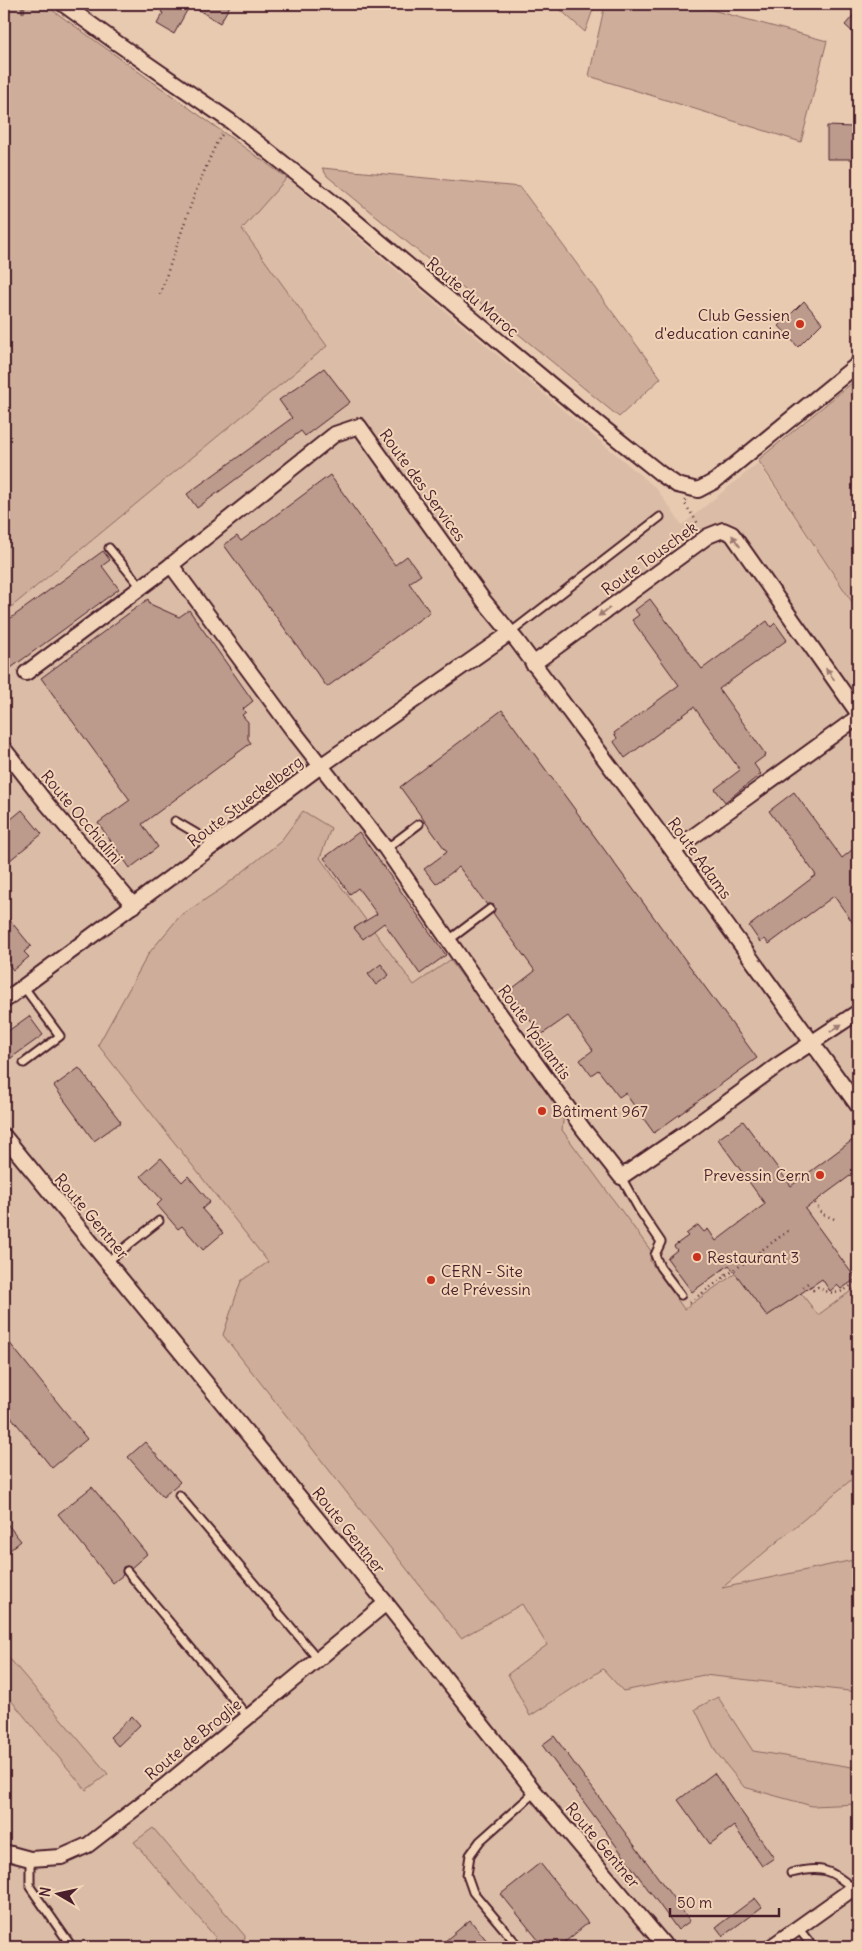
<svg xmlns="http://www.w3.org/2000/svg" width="862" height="1951" font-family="Delius,sans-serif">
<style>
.built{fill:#dbbca6}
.green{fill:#ceae9a;stroke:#8c6662}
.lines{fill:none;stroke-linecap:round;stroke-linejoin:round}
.stream{stroke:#835d5b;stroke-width:4.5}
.building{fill:#bc9a8c;stroke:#4a1f2b}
.lane-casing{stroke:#4a1f2b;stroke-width:11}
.street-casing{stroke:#4a1f2b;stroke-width:18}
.path{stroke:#4a1f2b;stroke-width:2.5;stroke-dasharray:1 4;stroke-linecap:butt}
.lane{stroke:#f2d5b9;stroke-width:7}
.street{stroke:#f2d5b9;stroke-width:14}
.oneway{fill:#9e7a72}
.poi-dot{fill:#c8321e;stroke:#f2d5b9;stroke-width:2}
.labels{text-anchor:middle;stroke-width:4;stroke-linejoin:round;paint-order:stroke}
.street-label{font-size:16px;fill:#4a1f2b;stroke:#f2d5b9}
.poi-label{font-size:16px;fill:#4a1f2b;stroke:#f2d5b9;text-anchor:start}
</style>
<rect width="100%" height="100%" fill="#e8cab1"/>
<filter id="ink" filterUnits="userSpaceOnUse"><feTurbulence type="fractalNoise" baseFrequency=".02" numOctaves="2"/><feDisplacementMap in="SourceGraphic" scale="10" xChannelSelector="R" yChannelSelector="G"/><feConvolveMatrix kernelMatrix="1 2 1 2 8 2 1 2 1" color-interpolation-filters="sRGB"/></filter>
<g filter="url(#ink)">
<path class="built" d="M287,178L656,488L682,525L758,463L858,612V1947H4V613L327,346L242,228Z"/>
<g class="green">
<path d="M4,4H44L287,178L242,229L327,346L4,613Z"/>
<path d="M554,4H595L585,32Z"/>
<path d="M605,4H690L827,41L801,142L589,76Z"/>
<path d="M322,168L520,187L661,378L619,417L327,176Z"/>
<path d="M858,378V611L758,460Z"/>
<path d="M303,811L331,828L320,858L414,985L450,960L564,1113L562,1130L651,1251L650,1261L684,1309L736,1273L767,1316L801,1293L818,1315L858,1286V1474L722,1588L858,1559V1692L704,1675L623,1691L603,1669L530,1716L508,1674L547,1645L522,1604L461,1638L223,1335L241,1281L268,1262L98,1045L149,953L180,916L221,889L280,842Z"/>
<path d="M4,1652L108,1774L86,1790L4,1692Z"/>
<path d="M718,1697L753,1751L858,1768V1804L812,1806L744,1787L716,1752L695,1709Z"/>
<path d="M153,1828L245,1936L244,1947H207L216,1938L134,1842Z"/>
</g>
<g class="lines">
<path class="stream" d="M23,11V4"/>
</g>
<g class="building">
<path d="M166,4H231L220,23L190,5L174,34L157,24L163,13L161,12Z"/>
<path d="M858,10V37L845,25Z"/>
<path d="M827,126L853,127V159H827Z"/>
<path d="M804,301L822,323L798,347L779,326Z"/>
<path d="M324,368L350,402L305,436L301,431L197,508L187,494L292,418L279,400Z"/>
<path d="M330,475L395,565L407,556L421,575L409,583L430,612L327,687L224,545L237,536L241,541Z"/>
<path d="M103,551L110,560L102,566L119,589L4,673V623Z"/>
<path d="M148,599L150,604L179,617L189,610L253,701L243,709L246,712L242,715L248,722V739L251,743L142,824L158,847L130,868L98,823L130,800L41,678Z"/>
<path d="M650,599L702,669L767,621L771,627L775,623L787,640L719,689L766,755L754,764L761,774L725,802L715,789L740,770L694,707L625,758L614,742L617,738L614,733L679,685L632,620L639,615L635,610Z"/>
<path d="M502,710L757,1058L654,1133L625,1093L619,1097L598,1070L591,1075L580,1060L593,1050L568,1016L541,1035L509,991L535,971L493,913L495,909L494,905L490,904L487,905L459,867L436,884L424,869L447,852L400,787Z"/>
<path d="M794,792L842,858L858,845V930L834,896L769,944L765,939L760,942L749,926L816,875L769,811Z"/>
<path d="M22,810L42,834L4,865V825Z"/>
<path d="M359,832L446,955L420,974L384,923L363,939L354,928L377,914L358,888L350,894L324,858Z"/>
<path d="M4,913L31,946L24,952L29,957L13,970L4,958Z"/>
<path d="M381,964L389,975L376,985L368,974Z"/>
<path d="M29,1016L43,1035L4,1063V1034Z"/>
<path d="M79,1068L121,1122L94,1141L54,1086Z"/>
<path d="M743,1121L791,1186L858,1136V1170L805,1209L856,1279L841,1289L837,1285L830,1291L822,1279L767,1316L729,1265L692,1292L667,1258L677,1250L674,1246L688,1236L686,1234L698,1225L704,1232L708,1229L716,1241L765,1204L718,1139Z"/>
<path d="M161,1158L182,1182L188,1176L210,1202L202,1209L223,1233L203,1250L182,1226L178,1229L157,1205L162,1200L141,1176Z"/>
<path d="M4,1336L87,1439L52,1468L4,1408Z"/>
<path d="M145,1442L180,1482L163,1497L128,1457Z"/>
<path d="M92,1487L147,1554L131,1568L127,1566L123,1567L122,1571L123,1575L113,1583L58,1514Z"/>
<path d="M4,1520L21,1541L4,1555Z"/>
<path d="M132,1716L140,1725L118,1746L110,1737Z"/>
<path d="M554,1736L690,1921L678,1930L542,1745Z"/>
<path d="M714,1773L774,1858L762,1866L734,1826L710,1844L678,1800Z"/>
<path d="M540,1863L588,1923L559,1947H544L501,1894Z"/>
<path d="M755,1898L762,1907L723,1936L716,1927Z"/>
<path d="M470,1920L492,1947H438Z"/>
</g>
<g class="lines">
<defs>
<g id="lane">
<path d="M109,548L141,587"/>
<path d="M510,633L660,517"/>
<path d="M175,821L216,845"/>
<path d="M386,849L419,824"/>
<path d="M449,940L490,909"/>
<path d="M23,986L60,1036L24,1063"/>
<path d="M621,1177L640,1211L661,1242L655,1255L660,1267L681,1295"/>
<path d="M108,1261L159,1221"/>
<path d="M179,1495L318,1659"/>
<path d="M127,1571L248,1717"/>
<path d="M30,1859V1887L72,1947"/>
<path d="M791,1873C819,1866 831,1868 853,1889"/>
<path d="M798,1928L813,1947"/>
<path d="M519,1947L473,1892L467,1875L470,1855L480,1841L535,1792"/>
</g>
<g id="street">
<path d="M63,4L117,43L230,121L336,205L586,414L661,474L677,485L698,490L715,481L858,364"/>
<path d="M171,565L292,729L386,849L484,992L584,1130L621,1177L684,1134L778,1065L858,1012"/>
<path d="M533,664L708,536L723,530L732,534L858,713"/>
<path d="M26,673L171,565L335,434L359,426L484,601L517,641L673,851L858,1106"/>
<path d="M4,749L47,804L134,906"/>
<path d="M673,851L858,717"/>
<path d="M4,1001L322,765L510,633"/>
<path d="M4,1136L386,1603L535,1792L666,1947"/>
<path d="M4,1852L30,1859L61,1857L88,1845L167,1784L386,1603"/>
<path d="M771,1947L858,1885"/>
</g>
</defs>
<use href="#lane" class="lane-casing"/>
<use href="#street" class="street-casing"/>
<g class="path">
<path d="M160,294L195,193L216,144L223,133"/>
<path d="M686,500L685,504L699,525"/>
<path d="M857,1142L858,1141"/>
<path d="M815,1203L822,1214L837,1220"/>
<path d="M723,1269L727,1276"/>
<path d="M803,1287L808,1283L813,1290L818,1287C834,1298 847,1292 858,1278"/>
<path d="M690,1302L788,1231"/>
</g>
<use href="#lane" class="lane"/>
<use href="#street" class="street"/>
</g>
<defs><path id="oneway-solid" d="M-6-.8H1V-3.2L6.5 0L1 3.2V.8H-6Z" transform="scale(1.25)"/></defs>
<g class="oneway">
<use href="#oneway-solid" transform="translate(736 541) rotate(-125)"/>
<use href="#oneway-solid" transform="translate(604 612) rotate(144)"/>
<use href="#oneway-solid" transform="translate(830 674) rotate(-127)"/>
<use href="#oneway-solid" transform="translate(836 1028) rotate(-34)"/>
</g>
</g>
<g class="poi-dot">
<circle cx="800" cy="324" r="5"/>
<circle cx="542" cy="1111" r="5"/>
<circle cx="820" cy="1175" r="5"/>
<circle cx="697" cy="1257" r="5"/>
<circle cx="431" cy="1280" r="5"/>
</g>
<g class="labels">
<g class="street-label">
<text transform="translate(473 297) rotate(40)" y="6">Route du Maroc</text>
<text transform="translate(423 485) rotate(54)" y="6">Route des Services</text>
<text transform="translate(649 558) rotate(-36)" y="6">Route Touschek</text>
<text transform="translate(245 801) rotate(-37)" y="6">Route Stueckelberg</text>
<text transform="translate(82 817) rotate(50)" y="6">Route Occhialini</text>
<text transform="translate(700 858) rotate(54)" y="6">Route Adams</text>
<text transform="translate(535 1032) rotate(54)" y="6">Route Ypsilantis</text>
<text transform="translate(92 1216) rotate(50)" y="6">Route Gentner</text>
<text transform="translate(349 1530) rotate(51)" y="6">Route Gentner</text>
<text transform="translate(193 1739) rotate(-39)" y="6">Route de Broglie</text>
<text transform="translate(603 1845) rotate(50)" y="6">Route Gentner</text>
</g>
<g class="poi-label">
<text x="790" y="321" text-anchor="end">Club Gessien<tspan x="790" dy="18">d'education canine</tspan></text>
<text x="552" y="1117">Bâtiment 967</text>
<text x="810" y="1181" text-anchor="end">Prevessin Cern</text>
<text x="707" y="1263">Restaurant 3</text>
<text x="441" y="1277">CERN - Site<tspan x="441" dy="18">de Prévessin</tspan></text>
</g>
</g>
<rect width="862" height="1951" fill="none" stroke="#f2d5b9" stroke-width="20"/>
<rect x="10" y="10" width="842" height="1931" fill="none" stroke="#4a1f2b" stroke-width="2" filter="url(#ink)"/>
<g transform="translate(58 1894) rotate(279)" stroke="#f2d5b9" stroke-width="4" paint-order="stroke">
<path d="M0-4L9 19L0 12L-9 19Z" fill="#4a1f2b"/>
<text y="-8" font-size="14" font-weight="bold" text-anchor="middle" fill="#4a1f2b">N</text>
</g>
<path d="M670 1908v8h109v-8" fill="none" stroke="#4a1f2b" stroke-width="2.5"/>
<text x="677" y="1908" font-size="15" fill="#4a1f2b" stroke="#f2d5b9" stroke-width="4" paint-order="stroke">50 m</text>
</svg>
